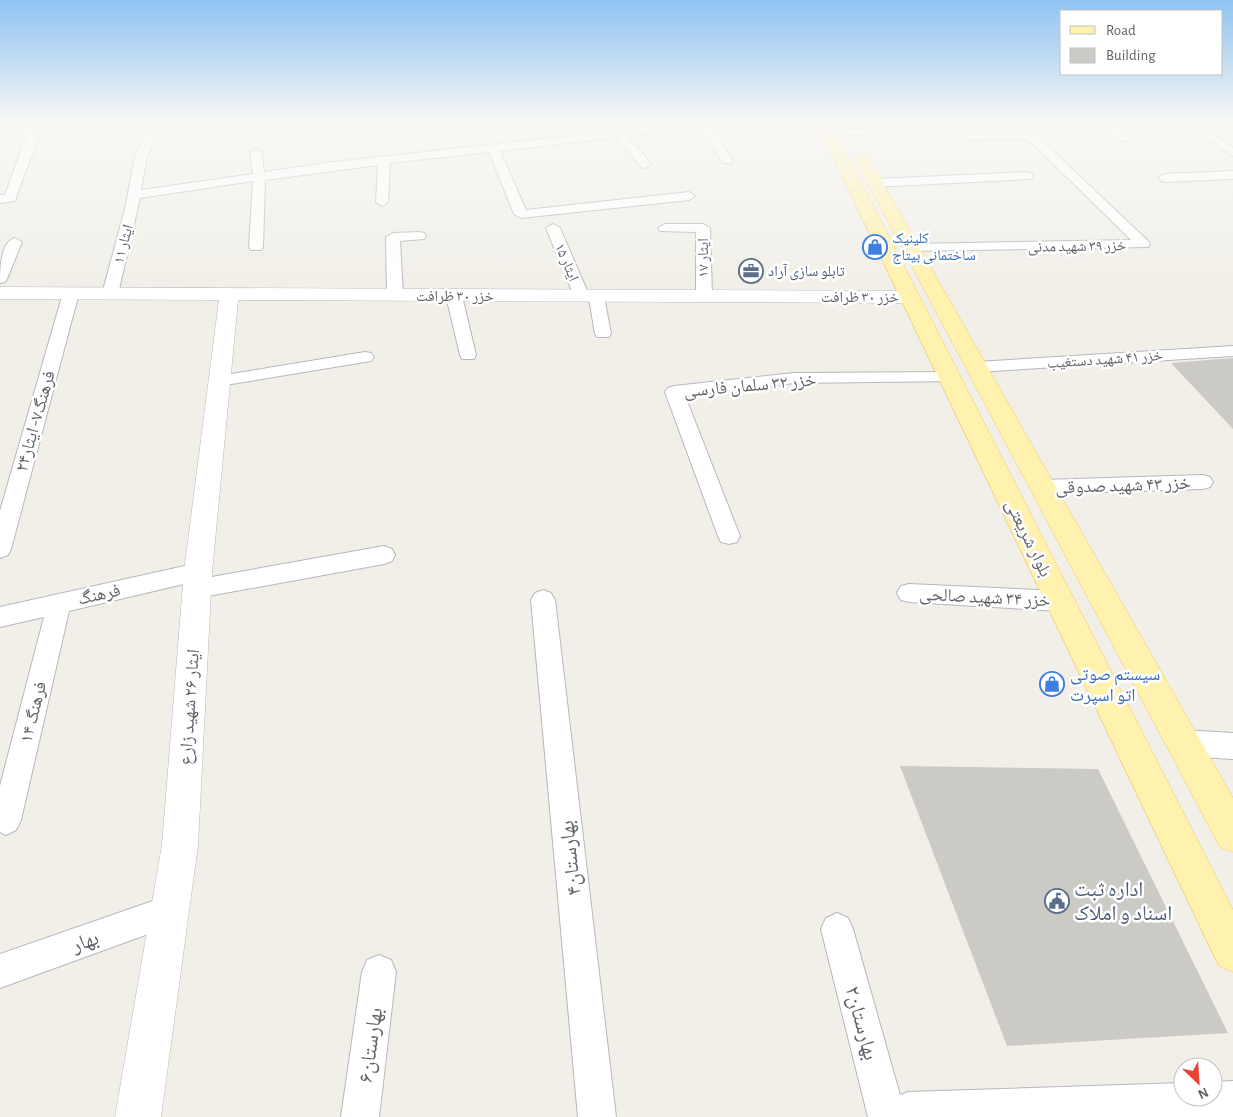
<svg xmlns="http://www.w3.org/2000/svg" width="1233" height="1117" font-family="'Alegreya Sans','Noto Naskh Arabic',sans-serif">
<style>
.building{fill:#cccac5}
.lines{fill:none;stroke-linecap:round;stroke-linejoin:round}
.street-casing{stroke:#b5b8bc;stroke-width:2}
.secondary-casing{stroke:#b6babf;stroke-width:1}
.primary-casing{stroke:#f2c960;stroke-width:1}
.street{fill:#fff;fill-rule:evenodd}
.secondary{fill:#fff;fill-rule:evenodd}
.primary{fill:#fff2af;fill-rule:evenodd}
.labels{text-anchor:middle;stroke-width:5;stroke-linejoin:round;paint-order:stroke}
.far-shop-label{font-size:15px;fill:#366cbe;stroke:#fff;text-anchor:start}
.far-street-label{font-size:15px;fill:#5f6368;stroke:#fff}
.far-service-label{font-size:15px;fill:#4e5e75;stroke:#fff;text-anchor:start}
.street-label{font-size:18px;fill:#5f6368;stroke:#fff}
.shop-label{font-size:18px;fill:#366cbe;stroke:#fff;text-anchor:start}
.near-street-label{font-size:21px;fill:#5f6368;stroke:#fff}
.near-service-label{font-size:21px;fill:#4e5e75;stroke:#fff;text-anchor:start}
</style>
<rect width="100%" height="100%" fill="#f1efe8"/>
<g class="building">
<path d="M1233,358V429L1171,363Z"/>
<path d="M900,766L1098,769L1228,1033L1007,1046Z"/>
</g>
<g class="lines">
<defs>
<g id="street">
<path d="M19,125H29L38,137L16,198L15,201L0,203V195H5L26,137Z"/>
<path d="M151,125H161L147,156L141,190L253,174L250,152L256,149L262,152L264,172L326,163L666,125H709L733,161L731,163H723L700,127L628,136L651,164L645,168L641,167L617,137L500,151L526,210L689,192L695,196L689,200L521,218L514,214L489,152L390,163L388,202L382,206L376,202L378,165L265,180L263,247L261,250H251L249,247L253,181L140,198L118,294L115,297H105L102,294L125,209L135,156Z"/>
<path d="M1101,125H1113L1130,139L1128,141H1120Z"/>
<path d="M1187,125H1199L1233,148V156Z"/>
<path d="M897,128L901,129L902,131L901,133L847,135L842,132L847,129Z"/>
<path d="M1031,133L1035,134L1148,241L1150,244L1148,247L906,251L904,248L906,245L911,244L1131,240L1028,139L968,140L962,137L968,134Z"/>
<path d="M1233,171V179L1164,182L1158,178L1164,174Z"/>
<path d="M1027,172L1031,173L1033,176L1031,179L875,187L869,183L875,179Z"/>
<path d="M553,224L560,228L589,295L596,291L601,293L604,296L611,334L609,337H597L595,334L589,298L582,301L577,299L574,296L546,228Z"/>
<path d="M665,224H703L710,228L712,296L709,299H699L696,296V232L660,231L658,228Z"/>
<path d="M419,232L424,233L426,236L424,239L400,241L403,295L400,298H390L387,295L386,237L393,233Z"/>
<path d="M15,238L22,242L7,279L5,282L0,283C0,271 0,242 15,238Z"/>
<path d="M71,288L76,290L79,293L11,549L8,555L0,558V511L63,293L66,290Z"/>
<path d="M454,291L459,293L462,296L476,355L474,359H462L460,355L446,296L449,293Z"/>
<path d="M1233,346V356L976,372L970,371L967,367L970,363L976,362Z"/>
<path d="M365,352L371,353L374,357L371,361L219,386L213,385L210,381L213,377L219,376Z"/>
<path d="M950,372L956,373L959,377L956,381L794,383L685,396L740,536L737,542L729,544L721,542L718,536L665,392L668,388L674,386L794,373Z"/>
<path d="M1203,475L1210,477L1213,482L1210,487L1203,489L1042,494L1035,492L1032,487L1035,482L1042,480Z"/>
<path d="M384,546L392,549L395,555L392,561L384,564L197,598L189,596L185,589L188,583L69,611L21,820L16,830L6,835L0,832V786L44,617L0,627V607L198,563L206,566L209,572L206,578Z"/>
<path d="M909,584L1060,591L1068,594L1072,601L1068,608L1060,611L909,602L901,600L897,593L901,586Z"/>
<path d="M543,590L551,593L555,600L616,1117H578L531,600L535,593Z"/>
<path d="M1183,730L1233,733V759L1183,756L1173,752L1169,743L1173,734Z"/>
<path d="M170,895L181,900L186,911L181,922L0,988V954Z"/>
<path d="M837,913L848,918L853,929L900,1095L908,1092L1183,1083V1097H1213V1082L1233,1081V1117H868L821,929L826,918Z"/>
<path d="M379,955L391,960L396,972L379,1117H341L362,972L367,960Z"/>
</g>
<path id="secondary" d="M0,287L910,291L917,293L919,297L917,301L910,303L238,300L212,572L198,845L161,1117H115L162,845L184,572L219,300L0,299Z"/>
<g id="primary">
<path d="M818,125H832L1233,910V972L1219,966Z"/>
<path d="M862,155L867,156L869,159L1233,798V852L1220,847L855,159L857,156Z"/>
</g>
</defs>
<use href="#street" class="street-casing"/>
<use href="#secondary" class="secondary-casing"/>
<use href="#primary" class="primary-casing"/>
<use href="#street" class="street"/>
<use href="#secondary" class="secondary"/>
<use href="#primary" class="primary"/>
</g>
<linearGradient id="sky" x2="0" y2="1"><stop stop-color="#8fc3f1"/><stop offset="0.44" stop-color="#f9f8f5"/><stop offset="1" stop-color="#f9f8f5" stop-opacity="0"/></linearGradient>
<rect width="1233" height="281" fill="url(#sky)"/>
<defs>
<symbol id="shop-ring" viewBox="-11 -11 22 22"><circle r="9.5" fill="#fff" stroke="#3f7fe0" stroke-width="1.5"/><path d="M-5-2.5h2.3a2.7 3.5 0 0 1 5.4 0H5L5.5 6h-11ZM-1.5-2.5h3a1.5 2.3 0 0 0-3 0Z" fill="#3f7fe0"/></symbol>
<symbol id="office-ring" viewBox="-11 -11 22 22"><circle r="9.5" fill="#fff" stroke="#5c6f8a" stroke-width="1.5"/><path d="M-6-3h4V-5.5h4V-3h4V5H-6ZM-1-4.5V-3h2v-1.5ZM-6 0V1H6V0Z" fill="#5c6f8a"/></symbol>
<symbol id="civic-ring" viewBox="-11 -11 22 22"><circle r="9.5" fill="#fff" stroke="#5c6f8a" stroke-width="1.5"/><path d="M-.6-6.5H3V-4.5H.6V-3L4-1V1h2V6H-6V1h2V-1L-.6-3ZM-1.2 2.5V6h2.4V2.5Z" fill="#5c6f8a"/></symbol>
</defs>
<g fill-rule="evenodd">
<use href="#shop-ring" x="861" y="233" width="28" height="28"/>
<use href="#office-ring" x="737" y="257" width="28" height="28"/>
<use href="#shop-ring" x="1038" y="670" width="28" height="28"/>
<use href="#civic-ring" x="1043" y="887" width="28" height="28"/>
</g>
<g class="labels">
<g class="far-shop-label">
<text x="892" y="243">کلینیک<tspan x="892" dy="17">ساختمانی بیتاج</tspan></text>
</g>
<g class="far-street-label">
<text transform="translate(123 244) rotate(-75)" y="5">ایثار ۱۱</text>
<text transform="translate(1077 246) rotate(-1)" y="5">خزر ۳۹ شهید مدنی</text>
<text transform="translate(703 258) rotate(-90)" y="5">ایثار ۱۷</text>
<text transform="translate(567 262) rotate(67)" y="5">ایثار ۱۵</text>
<text x="455" y="301">خزر ۳۰ ظرافت</text>
<text x="860" y="302">خزر ۳۰ ظرافت</text>
<text transform="translate(1105 359) rotate(-4)" y="5">خزر ۴۱ شهید دستغیب</text>
</g>
<g class="far-service-label">
<text x="768" y="276">تابلو سازی آراد</text>
</g>
<g class="street-label">
<text transform="translate(750 385) rotate(-5)" y="6">خزر ۳۲ سلمان فارسی</text>
<text transform="translate(35 421) rotate(-74)" y="6">فرهنگ۷- ایثار۲۴</text>
<text transform="translate(1123 485) rotate(-2)" y="6">خزر ۴۳ شهید صدوقی</text>
<text transform="translate(1029 538) rotate(64)" y="6">بلوار شریعتی</text>
<text transform="translate(99 594) rotate(-13)" y="6">فرهنگ</text>
<text transform="translate(985 597) rotate(3)" y="6">خزر ۳۴ شهید صالحی</text>
<text transform="translate(189 707) rotate(-86)" y="6">ایثار ۲۶ شهید زارع</text>
<text transform="translate(33 712) rotate(-76)" y="6">فرهنگ ۱۴</text>
</g>
<g class="shop-label">
<text x="1070" y="680">سیستم صوتی<tspan x="1070" dy="21">اتو اسپرت</tspan></text>
</g>
<g class="near-street-label">
<text transform="translate(570 858) rotate(-96)" y="7">بهارستان۴</text>
<text transform="translate(85 941) rotate(-20)" y="7">بهار</text>
<text transform="translate(862 1023) rotate(75)" y="7">بهارستان۲</text>
<text transform="translate(370 1045) rotate(-82)" y="7">بهارستان۶</text>
</g>
<g class="near-service-label">
<text x="1074" y="896">اداره ثبت<tspan x="1074" dy="24">اسناد و املاک</tspan></text>
</g>
</g>
<rect x="1060" y="10" width="162" height="65" fill="#ffffff" stroke="#bfc1c3"/>
<rect x="1070" y="26" width="25" height="8" fill="#fff2af" stroke="#bfc1c3"/>
<text x="1106" y="35" font-size="15" fill="#5f6368">Road</text>
<rect x="1070" y="48" width="25" height="15" fill="#cccac5" stroke="#bfc1c3"/>
<text x="1106" y="60" font-size="15" fill="#5f6368">Building</text>
<g transform="translate(1198 1082) rotate(155)"><circle r="24" fill="#ffffff" stroke="#bfc1c3"/>
<path d="M0-4L9 19L0 12L-9 19Z" fill="#ea4335"/>
<text y="-8" font-size="14" font-weight="bold" text-anchor="middle" fill="#5f6368">N</text>
</g>
</svg>
